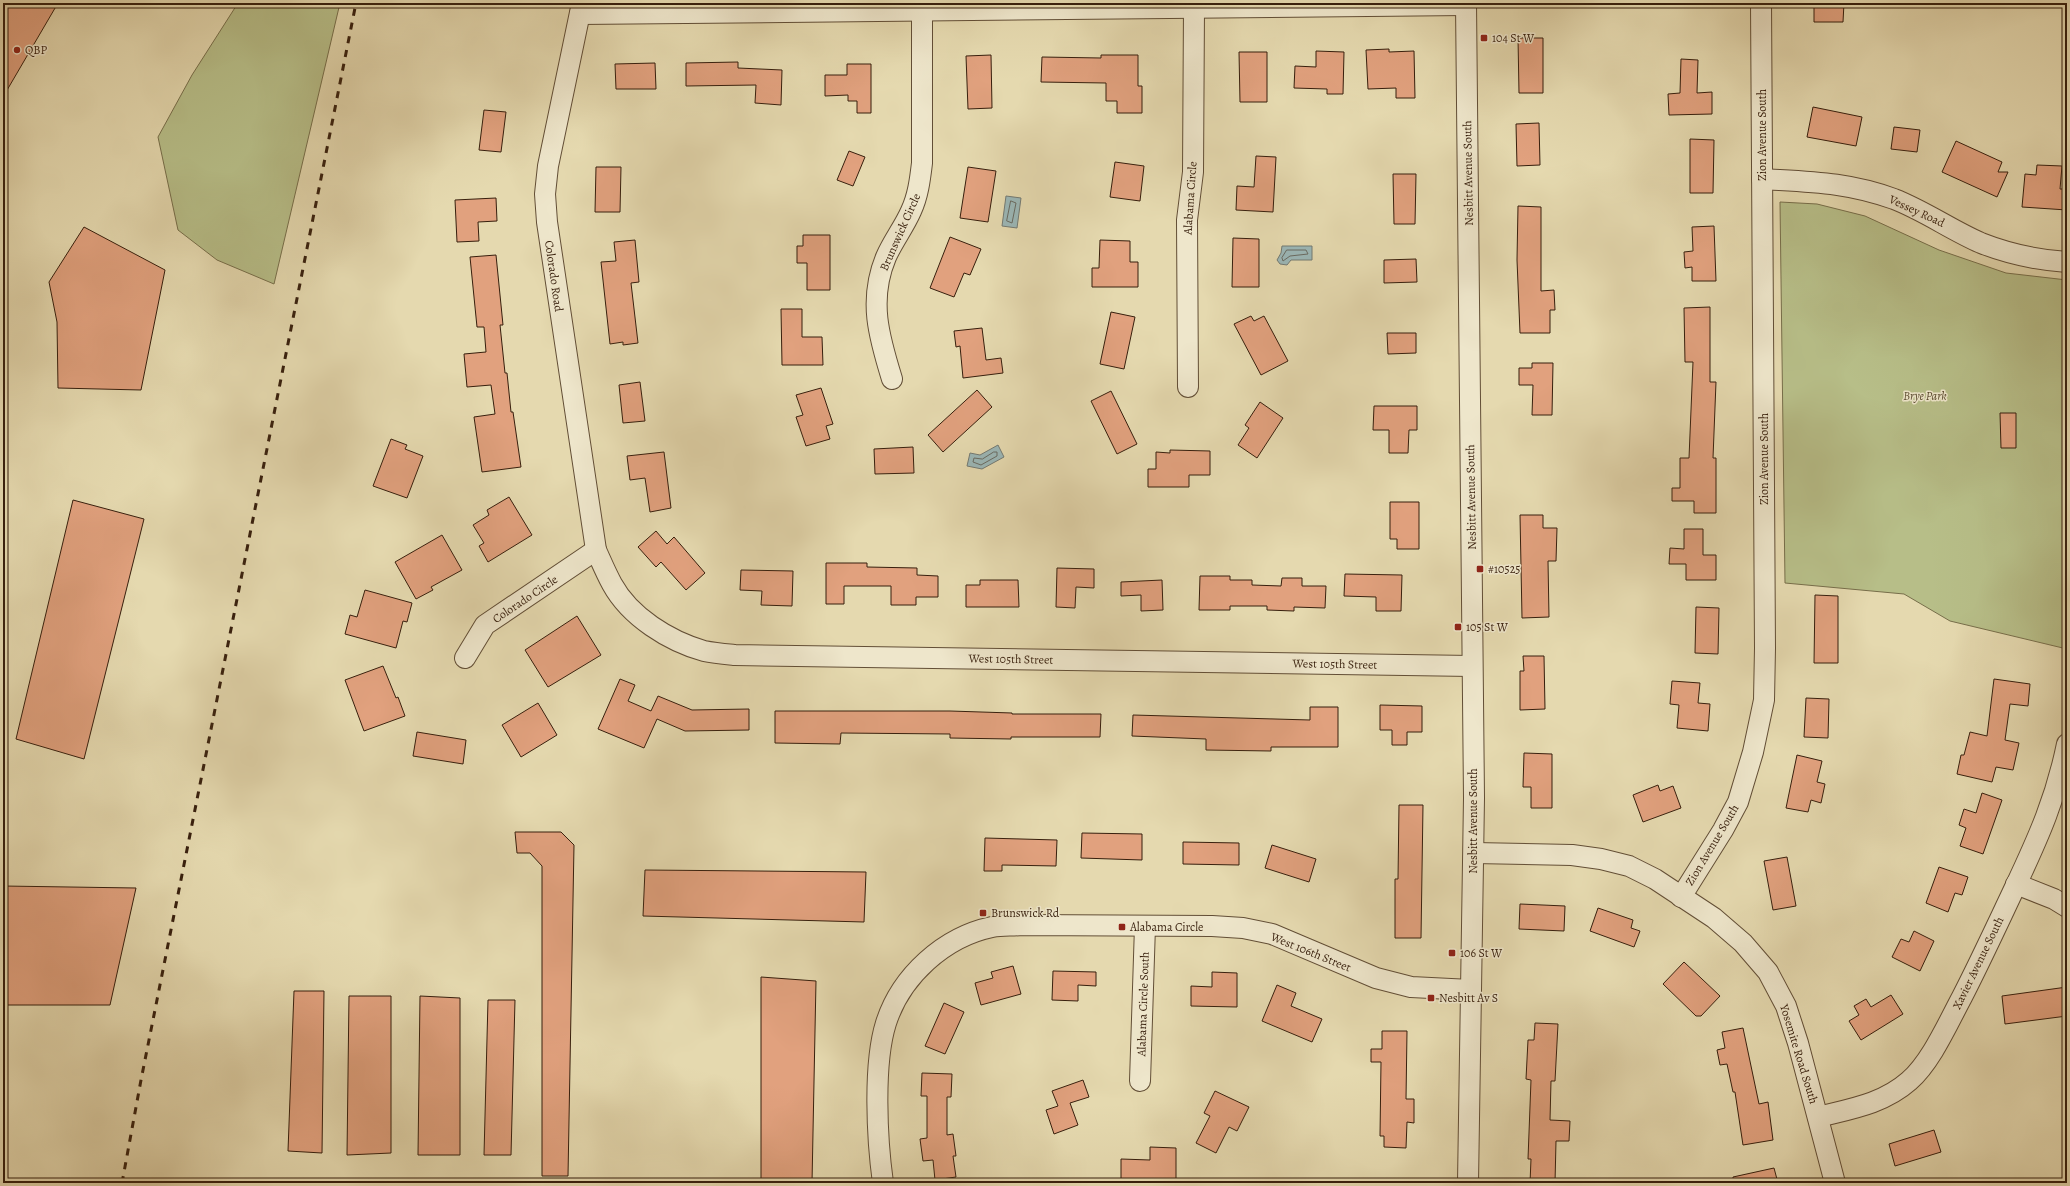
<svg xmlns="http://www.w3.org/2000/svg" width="2070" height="1186" font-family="Alegreya,serif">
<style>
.green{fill:#b7be88;stroke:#776e4a}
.water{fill:#9bb7b7;stroke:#737a73}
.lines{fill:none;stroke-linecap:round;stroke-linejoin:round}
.shore{stroke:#696b62;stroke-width:1}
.building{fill:#e1a17e;stroke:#371f0d}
.minor-casing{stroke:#624e36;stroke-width:22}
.minor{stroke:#eee6cb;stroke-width:20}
.rail{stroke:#371f0d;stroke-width:3;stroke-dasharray:7 7;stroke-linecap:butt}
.poi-dot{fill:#8f2418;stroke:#eee6cb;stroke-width:1.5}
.labels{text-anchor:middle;stroke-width:3;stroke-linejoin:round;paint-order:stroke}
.poi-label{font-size:12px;fill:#371f0d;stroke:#eee6cb;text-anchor:start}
.street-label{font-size:12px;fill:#371f0d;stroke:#eee6cb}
.park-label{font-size:12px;font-style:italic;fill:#57472c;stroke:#eee6cb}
</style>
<rect width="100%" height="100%" fill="#e5d9af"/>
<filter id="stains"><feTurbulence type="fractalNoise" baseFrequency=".005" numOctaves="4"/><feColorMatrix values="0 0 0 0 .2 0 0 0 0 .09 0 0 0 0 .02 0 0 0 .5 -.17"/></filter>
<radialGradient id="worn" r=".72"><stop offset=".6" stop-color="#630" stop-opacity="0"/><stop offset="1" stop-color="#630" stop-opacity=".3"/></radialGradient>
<g class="green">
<path d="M238,3H340L274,284L217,260L178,230L158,137L192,75Z"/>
<path d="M1780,202L1817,204L1865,216L1939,250L2006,273L2067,280V649L1950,621L1904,594L1785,583Z"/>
</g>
<g class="water">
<path d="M1006,196L1021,198L1017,228L1002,226Z"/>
<path d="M1282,246H1312V260H1291L1287,265L1280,264L1277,260L1281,253Z"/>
<path d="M998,445L1004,457L982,469L967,466L970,453L980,455Z"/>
</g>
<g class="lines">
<g class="shore">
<path d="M1011,201L1016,203L1012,223L1007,221Z"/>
<path d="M1287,250H1306L1308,254L1290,256L1283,261L1282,258Z"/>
<path d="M994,452H997V456L981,465L973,462L974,458L982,459Z"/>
</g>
</g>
<g class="building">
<path d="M3,3H58L3,97Z"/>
<path d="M1814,3H1844L1843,22H1814Z"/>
<path d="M1518,38H1543V93H1519Z"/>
<path d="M1389,49V52L1414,51L1415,98H1396V88L1368,89L1366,50Z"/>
<path d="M1316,51L1344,52L1343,94H1327V89L1294,88L1295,66L1316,67Z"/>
<path d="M1239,52H1267V102H1240Z"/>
<path d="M991,55L992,108L968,109L966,56Z"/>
<path d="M1101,55H1138V86H1142V113H1117V101H1106V83L1041,82L1042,57L1101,58Z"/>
<path d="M1681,59L1698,60L1697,93L1712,92V114L1669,115L1668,94L1680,93Z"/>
<path d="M738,62V68L782,70L781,105L755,103L756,85L686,86V63Z"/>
<path d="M655,63L656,89H616L615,64Z"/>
<path d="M847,64H871V113H857V101H848V95L825,96V75H847Z"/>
<path d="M1813,107L1862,117L1856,146L1807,137Z"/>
<path d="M484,110L506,112L501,152L479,150Z"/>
<path d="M1539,123L1540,165L1517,166L1516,124Z"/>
<path d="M1894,127L1920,130L1917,152L1891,149Z"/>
<path d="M1690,139L1714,140L1713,193H1690Z"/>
<path d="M1956,141L2002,162L1998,172H2008L1997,197L1942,172Z"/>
<path d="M849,151L865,157L853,186L837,180Z"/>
<path d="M1256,156L1276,157L1273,212L1236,210L1237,186L1254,187Z"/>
<path d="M1115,162L1144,166L1140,201L1110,197Z"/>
<path d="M2037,165L2062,166L2060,189H2067V210L2022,207L2025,174L2036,175Z"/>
<path d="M596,167H621L620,212H595Z"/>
<path d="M968,167L996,171L988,222L960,218Z"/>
<path d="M1393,174H1416L1415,224H1394Z"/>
<path d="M496,198L497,221L478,222L479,241L457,242L455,200Z"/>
<path d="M1518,206L1541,207V291L1554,290L1555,310H1550V333H1520L1517,260Z"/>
<path d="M1714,226L1716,281H1692V267L1685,268L1684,252L1693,251L1692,227Z"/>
<path d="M84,227L165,270L141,390L58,388L57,322L49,282Z"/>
<path d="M803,235H830V290H807V263H797V246H803Z"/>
<path d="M950,237L981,249L970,275L964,273L954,297L930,288Z"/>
<path d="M1233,238L1259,239V287H1232Z"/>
<path d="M635,240L639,282L631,283L638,343L623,345V342L610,344L601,262L616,261L614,242Z"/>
<path d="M1100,240L1130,241V262H1138V287H1092V268H1099Z"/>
<path d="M496,255L503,325H500L505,373H507L511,412H513L521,467L482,472L474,417L495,414L491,385L467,387L464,354L486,352L484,327H477L470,257Z"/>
<path d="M1416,259L1417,282L1384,283V260Z"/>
<path d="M1710,307V382H1716L1713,458H1716V513H1694V501H1672V488H1680V458H1689L1693,362H1685L1684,308Z"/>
<path d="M781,309H802V337H822L823,365H782Z"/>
<path d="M1111,312L1135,317L1124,369L1100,364Z"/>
<path d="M1251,316L1254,321L1264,316L1288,361L1261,375L1234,324Z"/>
<path d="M982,328L986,360L1001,358L1003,373L963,378L960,346L956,347L954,331Z"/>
<path d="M1387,333H1416V353L1388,354Z"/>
<path d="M1532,363H1553L1552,415H1532L1533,385H1519V368H1532Z"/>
<path d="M640,382L645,421L623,423L619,385Z"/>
<path d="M821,388L833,424L826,426L830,439L806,446L796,417L803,415L796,395Z"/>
<path d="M977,390L992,407L943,452L928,435Z"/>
<path d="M1111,391L1137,444L1117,454L1091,401Z"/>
<path d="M1260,402L1283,418L1257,458L1238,445L1249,428L1245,425Z"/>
<path d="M1374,406H1417V430H1409L1408,453H1389V430H1373Z"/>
<path d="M2000,413H2016V448H2001Z"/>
<path d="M391,439L407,445L405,449L423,456L407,498L373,486Z"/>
<path d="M913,447L914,473L875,474L874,449Z"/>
<path d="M1170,450L1210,451V475H1189V487H1148V469H1156V452L1170,453Z"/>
<path d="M664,452L671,508L650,512L645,478L630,480L627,456Z"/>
<path d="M509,497L532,535L488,562L479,546L484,543L473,525L489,515L487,510Z"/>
<path d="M73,500L144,519L84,759L16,739Z"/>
<path d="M1390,502H1419V549H1397V539H1390Z"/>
<path d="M1520,515H1543V528H1557L1556,561H1548L1549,617L1522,618Z"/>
<path d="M1684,529H1703V555H1716V580H1686V564H1669L1670,548L1684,549Z"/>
<path d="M656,531L667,544L674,537L705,573L686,590L661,562L656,567L638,547Z"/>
<path d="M442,535L462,570L431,587L433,590L416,599L395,562Z"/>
<path d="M826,563H867V567L917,568V575L938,576V597H916V605H891V586H844V604H826Z"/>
<path d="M1057,568L1094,569V588L1076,587L1075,608L1056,607Z"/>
<path d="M741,570L793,571L792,606L761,605L762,591L740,590Z"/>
<path d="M1345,574L1402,575L1401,611H1376V597L1344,596Z"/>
<path d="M1200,576H1230V580H1252V585L1281,586L1282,578H1302V586H1326L1325,608L1294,607V611L1267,610V606H1230V610H1199Z"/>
<path d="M980,580H1018L1019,607H966V585H980Z"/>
<path d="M1162,580L1163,610L1141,611V595L1121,596V582Z"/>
<path d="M365,590L412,603L407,622L403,621L396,648L345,634L350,615L357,617Z"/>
<path d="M1815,595L1838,596V663H1814Z"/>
<path d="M1696,607L1719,608L1718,654L1695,653Z"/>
<path d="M577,616L601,655L548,687L525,650Z"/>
<path d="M1523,656H1544L1545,709L1520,710V671H1524Z"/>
<path d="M383,666L396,698L398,697L405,716L364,731L345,680Z"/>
<path d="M620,679L635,685L628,701L651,711L658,696L692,710L749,709V730L685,731L657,719L644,748L598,729Z"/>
<path d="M1994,679L2030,684L2028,706L2010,704L2005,740L2019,743L2013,770L1996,767L1992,782L1957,774L1961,755H1964L1970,732L1987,736Z"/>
<path d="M1672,681L1700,683L1698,703L1710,704L1708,731L1677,728L1679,705L1670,704Z"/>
<path d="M1806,698L1829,699L1828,738L1804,737Z"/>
<path d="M538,703L557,735L521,757L502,725Z"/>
<path d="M1380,705L1422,706V732H1407V745H1392V730H1380Z"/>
<path d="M1310,707H1338V747H1271V751L1206,750V739L1132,736L1133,715L1310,720Z"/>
<path d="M775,711H950L1012,713V714H1101L1100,737H1011V739L950,738V734L841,733L840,744L775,743Z"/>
<path d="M417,732L466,740L463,764L413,756Z"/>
<path d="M1524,753L1552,754V808H1531V787H1523Z"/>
<path d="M1797,755L1822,761L1817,782L1825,784L1821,803L1811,800L1808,812L1786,808Z"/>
<path d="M1658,785L1660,791L1673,786L1681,808L1643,822L1633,795Z"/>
<path d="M1982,793L2002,800L1983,854L1960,846L1966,828L1959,825L1964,809L1976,813Z"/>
<path d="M1399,805H1423L1421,938H1395V879H1398Z"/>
<path d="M515,832H561L574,845L568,1176H542V866L530,853H517Z"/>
<path d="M1082,833L1142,834V860L1081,858Z"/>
<path d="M985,838L1057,840L1056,866L1002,865V871H984Z"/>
<path d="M1183,842L1239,843V865L1183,864Z"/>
<path d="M1272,845L1316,859L1309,882L1265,868Z"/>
<path d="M1787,857L1796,906L1773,910L1764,861Z"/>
<path d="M1939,867L1968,877L1962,895L1955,893L1948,912L1926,903Z"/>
<path d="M645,870L866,872L864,922L643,916Z"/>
<path d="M3,886L136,888L110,1005H3Z"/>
<path d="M1520,904L1565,906L1564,931L1519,929Z"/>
<path d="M1598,908L1633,920L1631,928L1640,931L1634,947L1590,931Z"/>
<path d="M1914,931L1934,941L1920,971L1892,957L1901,939L1909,942Z"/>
<path d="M1684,962L1720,996L1701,1016H1696L1663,984Z"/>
<path d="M1013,966L1021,994L981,1005L975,983L993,978L991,972Z"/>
<path d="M1053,971L1096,972V986L1078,985V1001L1052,1000Z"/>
<path d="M1212,972L1237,973V1007L1191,1006V986L1212,987Z"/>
<path d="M761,977L816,981L812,1183H761Z"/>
<path d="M1277,985L1296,993L1291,1006L1322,1019L1312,1042L1262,1021Z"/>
<path d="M2067,987V1016L2005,1024L2002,996Z"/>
<path d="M294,991H324L322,1153L288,1151Z"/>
<path d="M1891,995L1903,1014L1861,1040L1849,1021L1859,1015L1854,1006L1866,999L1871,1007Z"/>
<path d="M349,996H391V1153L347,1155Z"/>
<path d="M420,996L460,998V1155H418Z"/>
<path d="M488,1000H515L511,1155H484Z"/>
<path d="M944,1003L964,1012L945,1054L925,1046Z"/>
<path d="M1535,1023L1558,1024L1555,1081H1551L1550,1120L1570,1121L1569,1141H1556L1555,1183H1530L1531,1159H1528L1531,1080L1526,1079L1528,1040H1534Z"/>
<path d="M1743,1028L1759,1104L1768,1102L1773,1140L1743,1145L1735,1092H1733L1727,1064L1720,1065L1717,1050L1725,1048L1722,1032Z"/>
<path d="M1382,1031H1407L1406,1099H1414V1123L1407,1122L1406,1148L1384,1147V1136H1380L1381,1062H1371V1049H1382Z"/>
<path d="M922,1073L952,1074L951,1097H947V1135L953,1134L956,1156H953L956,1177L935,1180L933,1160L923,1161L920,1139L927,1138V1096H921Z"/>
<path d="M1083,1080L1089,1097L1070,1103L1078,1125L1054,1134L1046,1110L1058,1106L1052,1091Z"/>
<path d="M1215,1091L1249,1107L1237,1131L1229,1127L1216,1153L1196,1143L1210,1116L1204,1113Z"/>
<path d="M1934,1130L1941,1152L1895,1166L1889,1144Z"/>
<path d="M1150,1147L1176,1148V1180H1121V1159L1150,1160Z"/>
<path d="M1774,1168L1778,1183H1733V1177Z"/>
</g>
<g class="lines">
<defs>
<g id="minor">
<path d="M582,3L548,166L545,194L547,222L596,550C601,561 606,573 612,584C630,617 669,641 704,651C714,653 725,654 735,655L1472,666"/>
<path d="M1466,3L1474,798L1468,1183"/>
<path d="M580,14L1466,5"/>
<path d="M1762,179C1811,182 1847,182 1894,199C1925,211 1951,230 1981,243C2009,254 2037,260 2067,262"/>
<path d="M892,379C879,337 868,300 886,257C893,241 904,227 911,211C918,196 920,180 922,163V11"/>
<path d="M1188,387L1187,220L1193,172L1194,8"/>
<path d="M465,658L485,625L596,550"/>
<path d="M1474,853L1572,855L1601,859L1629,866L1655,879L1714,918L1743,943L1768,972L1786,1006L1798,1043L1835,1183"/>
<path d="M2016,884L2054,899L2067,907"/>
<path d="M1681,897L1723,830L1738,802L1753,752L1764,700L1765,648L1761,3"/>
<path d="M1140,1081L1145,926"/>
<path d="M1818,1117C1850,1109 1883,1104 1909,1081C1931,1062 1948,1023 1962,997C1981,960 1998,923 2016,885C2039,836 2056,798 2067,744"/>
<path d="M883,1183C877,1140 873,1064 886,1023C901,976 944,937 992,927C1001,925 1012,926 1022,925L1212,926L1243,928L1272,934L1376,978L1411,987L1471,990"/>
</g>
</defs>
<use href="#minor" class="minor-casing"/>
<use href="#minor" class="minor"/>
<path class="rail" d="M122,1183L141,1080L356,3"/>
</g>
<g class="poi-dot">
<rect x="1480" y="34" width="8" height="8" rx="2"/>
<circle cx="17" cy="50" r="4"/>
<rect x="1476" y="565" width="8" height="8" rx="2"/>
<rect x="1454" y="623" width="8" height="8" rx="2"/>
<rect x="979" y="909" width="8" height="8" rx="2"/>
<rect x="1118" y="923" width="8" height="8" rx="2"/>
<rect x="1448" y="949" width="8" height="8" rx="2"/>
<rect x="1427" y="994" width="8" height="8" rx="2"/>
</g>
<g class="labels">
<g class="poi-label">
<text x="1492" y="42">104 St W</text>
<text x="25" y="54">QBP</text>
<text x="1488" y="573">#10525</text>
<text x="1466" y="631">105 St W</text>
<text x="991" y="917">Brunswick Rd</text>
<text x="1130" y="931">Alabama Circle</text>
<text x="1460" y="957">106 St W</text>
<text x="1439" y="1002">Nesbitt Av S</text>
</g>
<g class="street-label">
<text transform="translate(1762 135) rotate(-90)" y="4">Zion Avenue South</text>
<text transform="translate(1468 173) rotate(-91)" y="4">Nesbitt Avenue South</text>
<text transform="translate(1190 198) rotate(-86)" y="4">Alabama Circle</text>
<text transform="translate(1917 211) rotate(25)" y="4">Vessey Road</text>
<text transform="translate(900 232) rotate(-66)" y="4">Brunswick Circle</text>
<text transform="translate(554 276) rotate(82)" y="4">Colorado Road</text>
<text transform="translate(1764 459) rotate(-90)" y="4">Zion Avenue South</text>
<text transform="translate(1471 497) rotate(-91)" y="4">Nesbitt Avenue South</text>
<text transform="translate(525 599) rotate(-34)" y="4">Colorado Circle</text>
<text transform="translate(1011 659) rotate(1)" y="4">West 105th Street</text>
<text transform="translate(1335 664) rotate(1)" y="4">West 105th Street</text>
<text transform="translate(1473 821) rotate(-90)" y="4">Nesbitt Avenue South</text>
<text transform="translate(1712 845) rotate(-59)" y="4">Zion Avenue South</text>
<text transform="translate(1311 952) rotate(22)" y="4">West 106th Street</text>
<text transform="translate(1978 963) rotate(-64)" y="4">Xavier Avenue South</text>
<text transform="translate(1143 1004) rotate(-88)" y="4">Alabama Circle South</text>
<text transform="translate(1799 1054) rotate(73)" y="4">Yosemite Road South</text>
</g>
<g class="park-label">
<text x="1925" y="400">Brye Park</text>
</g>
</g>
<rect width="2070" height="1186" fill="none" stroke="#e5d9af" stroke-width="16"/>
<rect x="4" y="4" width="2062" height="1178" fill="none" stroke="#371f0d" stroke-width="2"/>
<rect x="8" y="8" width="2054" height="1170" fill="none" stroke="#371f0d"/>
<rect width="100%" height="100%" filter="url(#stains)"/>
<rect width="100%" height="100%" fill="url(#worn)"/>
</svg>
